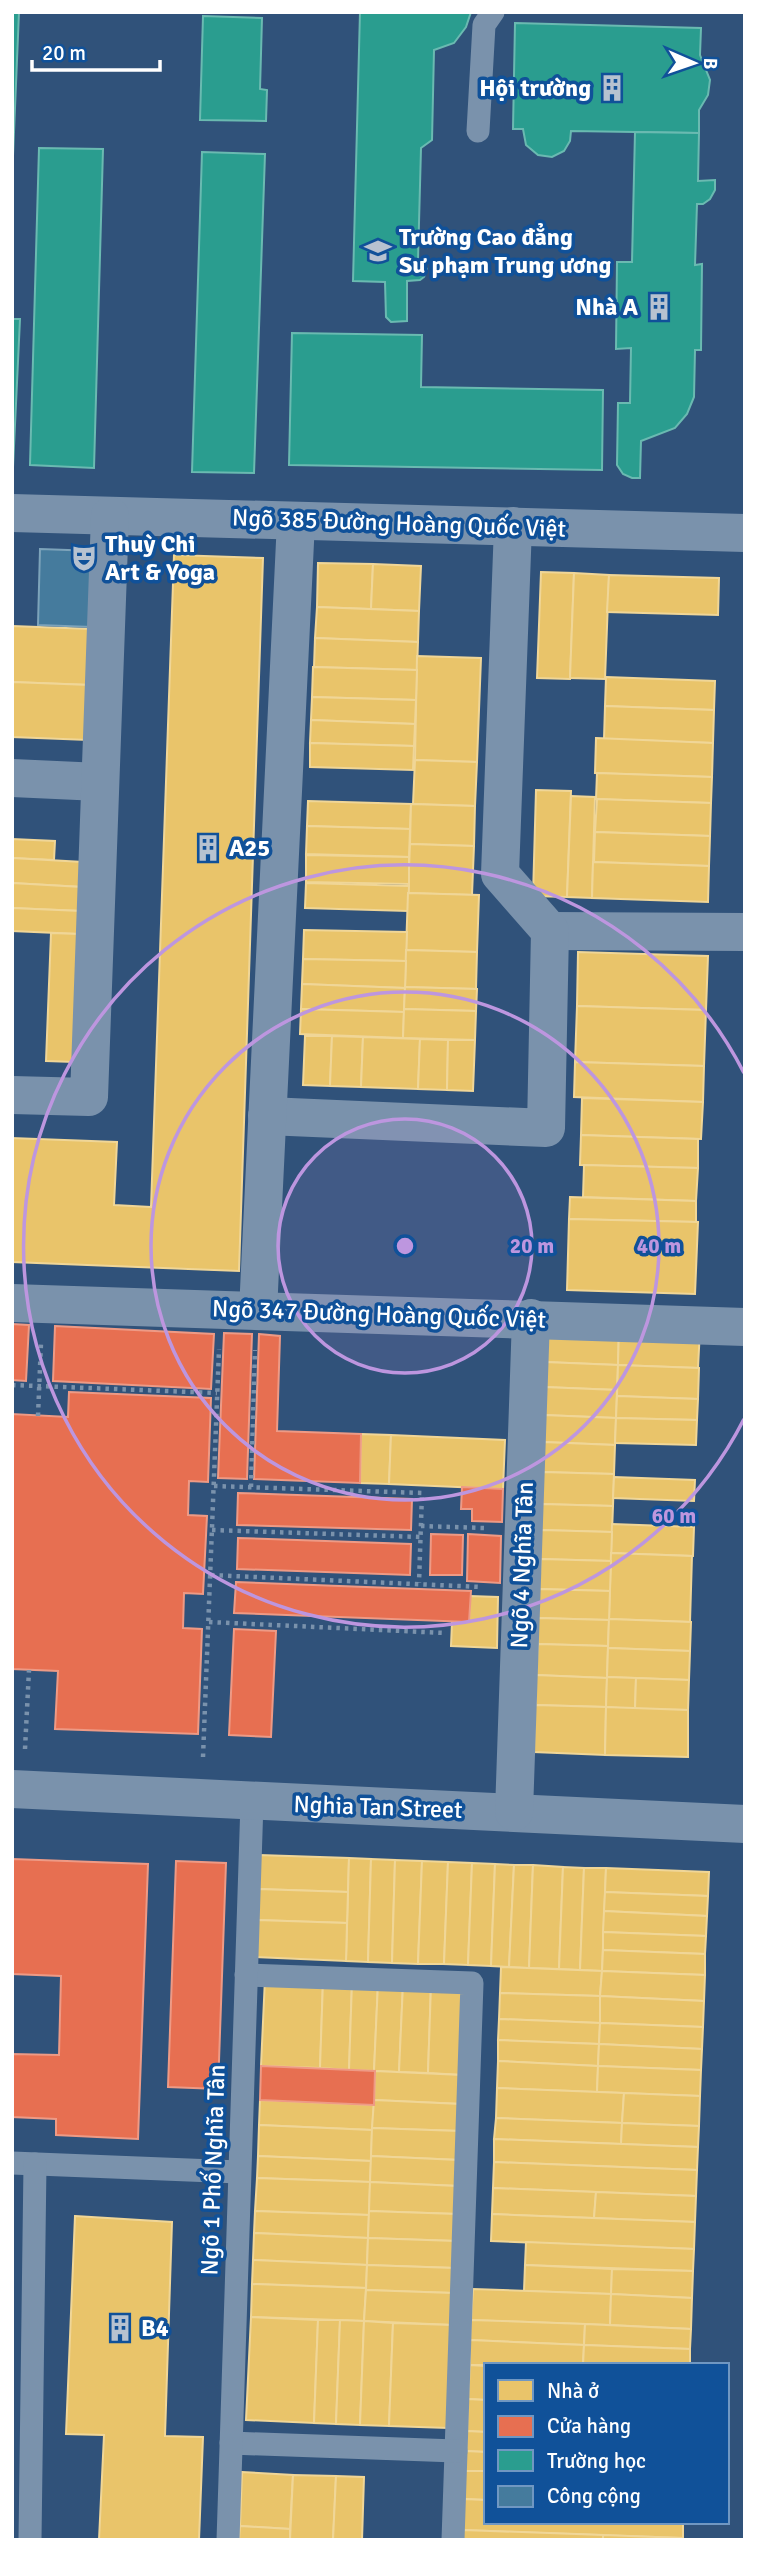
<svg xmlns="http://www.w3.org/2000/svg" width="757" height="2552" font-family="Signika,sans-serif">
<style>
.homes{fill:#e9c46a;stroke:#f0d697;stroke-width:2}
.shops{fill:#e76f51;stroke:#ee9a85;stroke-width:2}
.schools{fill:#2a9d8f;stroke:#6abab1;stroke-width:2}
.public{fill:#457b9d;stroke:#7da3ba;stroke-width:2}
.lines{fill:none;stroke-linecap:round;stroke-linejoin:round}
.path{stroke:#7a92ac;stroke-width:4.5;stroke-dasharray:3.5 5;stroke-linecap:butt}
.lane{stroke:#7a92ac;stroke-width:23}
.street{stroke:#7a92ac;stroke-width:38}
.ring{fill:none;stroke:#bd96df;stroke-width:3.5}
.labels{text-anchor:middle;stroke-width:7;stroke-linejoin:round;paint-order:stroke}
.poi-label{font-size:24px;font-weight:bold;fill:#fff;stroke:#105199;text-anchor:start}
.street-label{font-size:24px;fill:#fff;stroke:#105199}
.centre{fill:#bd96df;stroke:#105199;stroke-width:3.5}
.ring-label{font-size:21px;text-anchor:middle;font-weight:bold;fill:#bd96df;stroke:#105199;stroke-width:7;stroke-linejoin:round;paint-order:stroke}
</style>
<rect width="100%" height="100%" fill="#30527a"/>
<g class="homes">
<path d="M174,555L263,558L239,1271L12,1262V1138L117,1142L114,1205L151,1207Z"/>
<path d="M318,563L373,564L371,609L317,607Z"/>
<path d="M373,564L421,566L419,611L371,609Z"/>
<path d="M541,572L574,573L570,679L537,678Z"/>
<path d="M574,573L609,575L605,679L570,678Z"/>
<path d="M609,575L719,578L718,615L607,612Z"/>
<path d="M317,607L419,611L418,642L315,638Z"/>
<path d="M12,626L92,629L90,685L12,682Z"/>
<path d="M315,638L418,642L417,670L314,667Z"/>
<path d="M417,656L481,658L477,762L415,760Z"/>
<path d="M313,667L417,670L416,700L312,697Z"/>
<path d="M606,677L715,681L714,710L605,706Z"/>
<path d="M12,682L90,685L88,740L12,737Z"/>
<path d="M312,697L416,700L415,724L311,720Z"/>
<path d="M605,706L714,710L713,743L604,739Z"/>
<path d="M311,720L415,724L414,746L310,743Z"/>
<path d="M596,738L713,743L712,777L595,773Z"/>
<path d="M310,743L414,746L413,770L310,767Z"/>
<path d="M415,760L477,762L475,806L413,804Z"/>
<path d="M597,773L712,777L711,803L596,799Z"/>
<path d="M536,790L571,791L567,897L533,896Z"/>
<path d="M571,796L595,797L592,898L567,897Z"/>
<path d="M597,799L711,803L710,836L595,832Z"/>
<path d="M308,801L411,804L410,829L307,826Z"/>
<path d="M411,804L475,806L474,846L410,844Z"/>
<path d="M307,826L410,829L409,857L306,854Z"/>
<path d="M595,832L710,836L709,866L594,862Z"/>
<path d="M12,839L55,841L54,860L12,858Z"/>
<path d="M410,844L474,846L472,895L408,893Z"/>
<path d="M306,855L409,857V884L306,882Z"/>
<path d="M12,858L83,862L82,887L12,883Z"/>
<path d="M593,862L709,866L708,902L592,898Z"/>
<path d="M12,883L82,887L81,911L12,908Z"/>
<path d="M306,883L409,886L408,911L305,908Z"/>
<path d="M408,893L479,895L477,952L406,950Z"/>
<path d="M12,908L81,911L79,934L12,931Z"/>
<path d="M304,930L407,932L406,961L303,959Z"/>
<path d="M51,933L79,934L74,1062L46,1061Z"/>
<path d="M406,950L477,952L476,989L405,987Z"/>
<path d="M578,952L708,956L706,1010L577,1006Z"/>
<path d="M303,959L406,961L405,988L302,984Z"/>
<path d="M302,984L405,988L404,1012L301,1009Z"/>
<path d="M405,987L477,989L476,1011L404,1009Z"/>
<path d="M577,1006L706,1010L704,1066L575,1062Z"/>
<path d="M301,1009L404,1012L403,1038L300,1034Z"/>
<path d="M404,1009L476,1011L475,1040L403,1038Z"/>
<path d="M305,1036H332L330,1086L303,1085Z"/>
<path d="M332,1036L363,1037L361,1087L330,1086Z"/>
<path d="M363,1037L420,1039L418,1089L361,1087Z"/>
<path d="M420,1039L448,1040L447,1090L418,1089Z"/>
<path d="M448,1040H475L473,1091L447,1090Z"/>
<path d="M575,1062L704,1066L703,1102L574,1097Z"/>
<path d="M582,1098L703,1102L701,1139L581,1135Z"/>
<path d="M581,1135L698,1139V1168L580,1165Z"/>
<path d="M584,1165L698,1168L696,1201L583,1197Z"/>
<path d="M570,1197L696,1201V1222L569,1219Z"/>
<path d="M569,1219L698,1222L695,1294L567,1290Z"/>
<path d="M547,1325L619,1328L618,1365L545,1362Z"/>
<path d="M619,1327L700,1329L698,1368L618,1365Z"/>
<path d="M545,1362L618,1365L617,1390L544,1387Z"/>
<path d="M618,1365L699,1368L698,1399L617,1396Z"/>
<path d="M544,1387L617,1390L616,1418L543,1415Z"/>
<path d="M617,1396L698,1399L697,1420L616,1418Z"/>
<path d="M544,1415L616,1418L615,1445L543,1442Z"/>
<path d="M616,1418L697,1420L696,1445L615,1443Z"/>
<path d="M361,1434L391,1435L389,1484L360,1483Z"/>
<path d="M391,1435L505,1440L503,1489L389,1484Z"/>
<path d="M543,1442L615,1445L614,1474L542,1472Z"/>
<path d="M542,1472L614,1474L613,1506L541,1504Z"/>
<path d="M614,1477L695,1480L694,1501L613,1498Z"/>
<path d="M541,1504L613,1506L612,1532L540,1530Z"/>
<path d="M612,1524L694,1527L693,1556L611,1553Z"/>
<path d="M541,1530L612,1532L611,1561L540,1559Z"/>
<path d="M611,1553L692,1556L690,1622L609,1619Z"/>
<path d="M541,1559L611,1561L610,1591L539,1589Z"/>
<path d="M539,1589L610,1591L609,1620L538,1618Z"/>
<path d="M470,1596L498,1597L497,1648L451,1646L452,1622H469Z"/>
<path d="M538,1618L609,1620L608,1646L538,1644Z"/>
<path d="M609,1619L691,1622L690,1651L608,1648Z"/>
<path d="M538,1644L608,1646L607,1678L536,1675Z"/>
<path d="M608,1648L690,1651L689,1680L607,1677Z"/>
<path d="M536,1675L607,1678L606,1707L536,1705Z"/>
<path d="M607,1677L636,1678L635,1709L606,1707Z"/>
<path d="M636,1678L689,1680L688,1710L635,1709Z"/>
<path d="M535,1705L606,1707L605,1755L534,1752Z"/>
<path d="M606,1707L688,1710V1757L605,1755Z"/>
<path d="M259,1855L349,1858L348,1892L258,1889Z"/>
<path d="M349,1858L371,1859L368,1962L346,1961Z"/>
<path d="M371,1859L395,1860L392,1963L368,1962Z"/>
<path d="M395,1860L422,1861L418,1964L392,1963Z"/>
<path d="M422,1861L448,1862L444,1964H418Z"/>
<path d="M448,1862L472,1863L468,1965L444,1964Z"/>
<path d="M472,1863L495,1864L491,1966L468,1965Z"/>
<path d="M495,1864L514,1865L509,1967L491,1966Z"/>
<path d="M514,1865H533L529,1968L509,1967Z"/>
<path d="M533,1865L563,1867L559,1969L529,1968Z"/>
<path d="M563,1867L584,1868L580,1970L559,1969Z"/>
<path d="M584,1868H606L602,1971L580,1970Z"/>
<path d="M606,1868L709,1872L708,1896L605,1892Z"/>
<path d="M258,1889L348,1892L347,1923L257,1920Z"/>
<path d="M605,1892L708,1896L707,1916L604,1911Z"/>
<path d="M604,1911L707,1916L706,1936L603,1932Z"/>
<path d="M257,1920L347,1923L346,1961L255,1957Z"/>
<path d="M603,1932L706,1936L705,1954L603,1950Z"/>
<path d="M603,1950L705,1954V1975L602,1971Z"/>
<path d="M501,1967L602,1971L600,1996L500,1993Z"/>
<path d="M602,1971L705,1975L704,2001L600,1996Z"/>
<path d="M265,1978L323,1981L320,2068L261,2066Z"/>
<path d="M323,1981L352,1982L349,2070L320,2068Z"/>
<path d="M352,1982L378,1983L374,2071L349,2070Z"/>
<path d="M378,1983L403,1984L399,2072L374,2071Z"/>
<path d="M403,1984L431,1985L428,2073L399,2072Z"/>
<path d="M431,1985L466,1986L462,2075L428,2073Z"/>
<path d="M500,1993L600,1996V2023L499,2019Z"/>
<path d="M600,1996L704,2001L703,2027L600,2023Z"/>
<path d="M499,2019L600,2023L599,2044L498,2040Z"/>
<path d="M600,2023L703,2027L702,2049L599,2044Z"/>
<path d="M498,2040L599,2044L598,2066L498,2061Z"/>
<path d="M599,2044L702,2049L701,2070L598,2066Z"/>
<path d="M498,2061L598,2066L597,2092L497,2088Z"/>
<path d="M598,2066L701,2070L700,2096L597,2092Z"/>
<path d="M375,2071L462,2075L461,2104L374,2100Z"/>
<path d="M497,2088L624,2093L622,2123L496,2118Z"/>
<path d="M624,2093L700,2096L699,2126L622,2123Z"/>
<path d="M260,2100L374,2105L372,2130L259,2125Z"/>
<path d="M374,2100L461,2104L460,2131L372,2128Z"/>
<path d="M496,2118L622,2123L621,2144L494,2139Z"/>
<path d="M622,2123L699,2126L698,2147L621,2144Z"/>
<path d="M259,2125L372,2130L371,2161L258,2156Z"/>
<path d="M372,2128L460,2131L459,2160L371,2156Z"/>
<path d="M494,2139L698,2147L697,2170L494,2162Z"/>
<path d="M258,2156L371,2161L370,2182L257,2178Z"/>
<path d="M371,2156L459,2160L458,2186L370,2182Z"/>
<path d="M494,2162L697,2170L696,2196L493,2188Z"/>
<path d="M257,2178L370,2182L369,2215L255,2211Z"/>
<path d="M370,2182L458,2186L457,2214L369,2211Z"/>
<path d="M493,2188L596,2192L594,2218L492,2214Z"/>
<path d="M596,2192L696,2196L695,2222L594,2218Z"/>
<path d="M255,2211L369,2215L368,2238L254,2233Z"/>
<path d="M369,2211L457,2214L456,2241L368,2238Z"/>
<path d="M492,2214L695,2222L694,2249L491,2241Z"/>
<path d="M75,2216L172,2222L165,2436L203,2437L199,2540H99L104,2435L66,2434Z"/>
<path d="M254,2233L368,2238L367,2265L253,2260Z"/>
<path d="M368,2238L456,2241L455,2268L367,2265Z"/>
<path d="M526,2242L694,2249L693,2271L525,2265Z"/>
<path d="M253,2260L367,2265L366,2288L252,2284Z"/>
<path d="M367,2265L455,2268L453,2293L366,2290Z"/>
<path d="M525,2265L612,2269L611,2294L524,2291Z"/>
<path d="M612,2269L693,2271L692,2298L611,2294Z"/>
<path d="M252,2284L366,2288L364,2321L251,2317Z"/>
<path d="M473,2289L611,2294L610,2325L471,2320Z"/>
<path d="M366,2290L453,2293L452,2325L364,2321Z"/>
<path d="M611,2294L692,2298L691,2329L610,2325Z"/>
<path d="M251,2317L318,2320L314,2423L246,2420Z"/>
<path d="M318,2320H340L336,2424L314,2423Z"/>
<path d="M340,2320L364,2321L360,2425L336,2424Z"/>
<path d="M471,2320L585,2324L584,2345L470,2340Z"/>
<path d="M364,2321L393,2323L389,2426L360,2425Z"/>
<path d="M393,2323L452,2325L448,2428L389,2426Z"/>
<path d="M585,2324L691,2329L690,2349L584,2345Z"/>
<path d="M470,2340L584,2345L583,2365H470Z"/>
<path d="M584,2345L690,2349V2365H583Z"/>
<path d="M470,2365L486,2366V2400L468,2399Z"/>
<path d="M468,2399L486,2400V2432L467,2431Z"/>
<path d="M467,2431L486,2432V2452L466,2451Z"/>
<path d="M466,2451L486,2452V2471H465Z"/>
<path d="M465,2471H486V2500L464,2499Z"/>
<path d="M242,2472L293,2475L290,2529L240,2526Z"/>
<path d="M293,2475L336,2476L333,2540H290Z"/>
<path d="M336,2476L364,2477L362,2540H333Z"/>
<path d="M464,2499L486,2500V2522H683V2538L463,2530Z"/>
<path d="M240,2526L290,2529V2540H239Z"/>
<path d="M463,2530L603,2535V2540H463Z"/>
<path d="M603,2535L683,2538L603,2540Z"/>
</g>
<g class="shops">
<path d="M12,1324L29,1325L26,1381L12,1380Z"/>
<path d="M55,1326L214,1334L211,1389L53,1381Z"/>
<path d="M224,1333L252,1334L247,1479L218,1478Z"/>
<path d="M259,1334L280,1336L277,1431L361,1434L360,1483L254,1479Z"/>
<path d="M69,1392L211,1398L208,1482L189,1481L188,1515L207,1516L203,1594L184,1593L183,1628L202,1629L198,1734L55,1729L58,1671L12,1669V1414L68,1417Z"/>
<path d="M462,1487L503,1489L502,1522L472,1521V1509H461Z"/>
<path d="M238,1493L412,1499L411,1530L237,1525Z"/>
<path d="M431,1534L463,1535L462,1575H430Z"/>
<path d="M468,1534L501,1536L500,1583L467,1581Z"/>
<path d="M238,1538L411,1544L410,1575L237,1569Z"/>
<path d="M236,1582L471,1591L469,1622L234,1613Z"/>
<path d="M234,1629L276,1631L271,1737L229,1735Z"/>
<path d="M12,1859L148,1864L138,2139L56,2135V2119L12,2117V2054L59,2055L61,1976L12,1974Z"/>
<path d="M176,1861L226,1863L218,2089L168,2087Z"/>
<path d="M261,2066L375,2071L374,2105L260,2100Z"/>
</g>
<g class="schools">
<path d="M12,12H19L12,180Z"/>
<path d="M360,12H471L466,27L454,43L434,50L432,140L421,148L418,260L423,262L427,269L424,277L420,280L407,281V321L391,322L386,317L385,282L353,281Z"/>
<path d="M203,16L262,18L260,89L267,90L266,121L200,120Z"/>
<path d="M515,23L701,28L700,55L710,80L708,95L699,110V133L571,131L570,141L564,151L552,157L538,155L526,145L523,129H513Z"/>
<path d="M635,132L699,133L698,181L715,180V190L710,199L703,204H697L695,265L702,264L701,350H695L694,397L687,414L675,428L641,441L640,478H632L623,474L617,465L618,403H630L631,348L616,349L617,262H632Z"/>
<path d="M39,148L103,149L94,468L30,465Z"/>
<path d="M202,152L265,154L254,473L192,472Z"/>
<path d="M12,319H20L13,467H12Z"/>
<path d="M292,333L422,335L421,387L603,390L602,470L289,465Z"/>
</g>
<path class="public" d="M40,549L95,551L92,627L38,625Z"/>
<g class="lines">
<g class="path">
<path d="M12,1385L217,1393"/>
<path d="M38,1416L41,1343"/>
<path d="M214,1486L422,1493L419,1583"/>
<path d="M251,1487L255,1350"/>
<path d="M421,1526L484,1528"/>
<path d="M212,1530L420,1537"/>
<path d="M211,1575L482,1587"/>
<path d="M209,1622L445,1633"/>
<path d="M25,1749L29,1670"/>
<path d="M203,1757L219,1349"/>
</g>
<g class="lane">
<path d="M478,131L484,25L493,12"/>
<path d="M246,1975L472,1983L453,2540"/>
<path d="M12,2163L239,2172"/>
<path d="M231,2443L456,2451"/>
<path d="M30,2540L35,2164"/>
<path d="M228,2540L252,1802"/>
</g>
<g class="street">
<path d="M12,513L745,533"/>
<path d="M12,778L100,782"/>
<path d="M550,931L745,932"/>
<path d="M12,1095L89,1097L110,516"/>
<path d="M267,1116L546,1128L550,931L500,874L513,526"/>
<path d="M12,1303L745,1327"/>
<path d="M258,1311L296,521"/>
<path d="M12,1789L745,1824"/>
<path d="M514,1812L531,1318"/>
</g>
</g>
<circle cx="405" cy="1246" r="127" fill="#bd96df" fill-opacity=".12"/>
<g class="ring">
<circle cx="405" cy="1246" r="127"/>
<circle cx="405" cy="1246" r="254"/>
<path d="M744 1419A381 381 0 1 1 744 1073"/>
</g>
<defs>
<symbol id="building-bare" viewBox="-9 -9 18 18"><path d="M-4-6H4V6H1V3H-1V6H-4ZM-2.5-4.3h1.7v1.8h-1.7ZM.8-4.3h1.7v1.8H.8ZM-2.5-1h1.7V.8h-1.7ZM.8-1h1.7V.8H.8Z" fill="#b7c2d0" stroke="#105199" stroke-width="2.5" paint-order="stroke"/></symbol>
<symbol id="university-bare" viewBox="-9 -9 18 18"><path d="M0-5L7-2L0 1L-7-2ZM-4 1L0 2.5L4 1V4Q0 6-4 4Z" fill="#b7c2d0" stroke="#105199" stroke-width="2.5" paint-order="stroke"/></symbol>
<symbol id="theatre-bare" viewBox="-9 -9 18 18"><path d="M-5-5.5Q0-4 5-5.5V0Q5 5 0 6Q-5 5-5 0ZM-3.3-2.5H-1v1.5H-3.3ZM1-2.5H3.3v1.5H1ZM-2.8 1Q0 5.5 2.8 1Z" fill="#b7c2d0" stroke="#105199" stroke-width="2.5" paint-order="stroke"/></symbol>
</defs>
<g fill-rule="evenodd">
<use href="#building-bare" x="593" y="69" width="38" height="38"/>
<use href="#university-bare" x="359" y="232" width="38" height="38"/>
<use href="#building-bare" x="640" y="288" width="38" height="38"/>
<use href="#theatre-bare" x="65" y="539" width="38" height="38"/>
<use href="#building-bare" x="189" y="829" width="38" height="38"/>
<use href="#building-bare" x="101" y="2309" width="38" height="38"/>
</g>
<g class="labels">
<g class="poi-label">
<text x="591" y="96" text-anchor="end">Hội trường</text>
<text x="399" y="245">Trường Cao đẳng<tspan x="399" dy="28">Sư phạm Trung ương</tspan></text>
<text x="638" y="315" text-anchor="end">Nhà A</text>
<text x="105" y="552">Thuỳ Chi<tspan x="105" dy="28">Art &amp; Yoga</tspan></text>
<text x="229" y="856">A25</text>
<text x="141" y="2336">B4</text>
</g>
<g class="street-label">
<text transform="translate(399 523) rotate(2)" y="8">Ngõ 385 Đường Hoàng Quốc Việt</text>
<text transform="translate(379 1314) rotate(2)" y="8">Ngõ 347 Đường Hoàng Quốc Việt</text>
<text transform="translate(522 1565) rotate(-88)" y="8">Ngõ 4 Nghĩa Tân</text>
<text transform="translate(378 1807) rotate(2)" y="8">Nghia Tan Street</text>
<text transform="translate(213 2170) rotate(-88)" y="8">Ngõ 1 Phố Nghĩa Tân</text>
</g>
</g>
<circle cx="405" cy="1246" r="10" class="centre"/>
<g class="ring-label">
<text x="532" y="1253">20 m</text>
<text x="659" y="1253">40 m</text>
<text x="674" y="1523">60 m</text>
</g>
<rect width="757" height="2552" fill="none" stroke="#ffffff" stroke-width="28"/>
<rect x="484" y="2363" width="245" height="161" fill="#105199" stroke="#7097c2" stroke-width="2"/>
<rect x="498" y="2380" width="35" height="21" fill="#e9c46a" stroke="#7097c2" stroke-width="2"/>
<text x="547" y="2398" font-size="21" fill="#ffffff">Nhà ở</text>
<rect x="498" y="2416" width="35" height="21" fill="#e76f51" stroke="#7097c2" stroke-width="2"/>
<text x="547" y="2433" font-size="21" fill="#ffffff">Cửa hàng</text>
<rect x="498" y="2450" width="35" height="21" fill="#2a9d8f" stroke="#7097c2" stroke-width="2"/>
<text x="547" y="2468" font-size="21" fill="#ffffff">Trường học</text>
<rect x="498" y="2486" width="35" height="21" fill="#457b9d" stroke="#7097c2" stroke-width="2"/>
<text x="547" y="2503" font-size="21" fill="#ffffff">Công cộng</text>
<g transform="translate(694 63) rotate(92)" stroke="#105199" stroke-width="5" paint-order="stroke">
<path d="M0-5L12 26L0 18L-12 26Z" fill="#ffffff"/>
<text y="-10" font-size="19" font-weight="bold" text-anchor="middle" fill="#ffffff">B</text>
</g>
<path d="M32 60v10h128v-10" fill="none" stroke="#ffffff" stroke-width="3.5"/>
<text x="42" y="60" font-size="21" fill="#ffffff" stroke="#105199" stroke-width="5" paint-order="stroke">20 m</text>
</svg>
